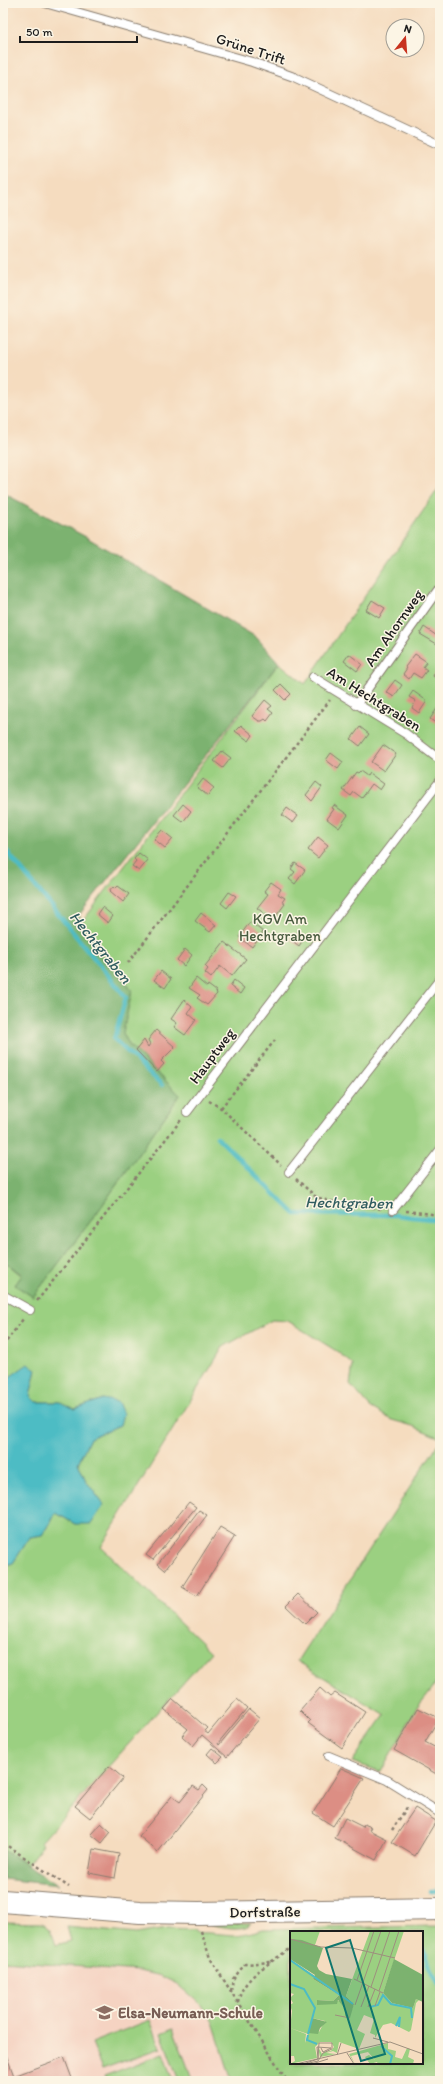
<svg xmlns="http://www.w3.org/2000/svg" width="443" height="2084" font-family="Itim,sans-serif">
<style>
.built{fill:#f5d3c2}
.green{fill:#9bd081;stroke:#5c764e;fill-rule:evenodd}
.forest{fill:#7cb26f;stroke:#4c6746}
.water{fill:#4dbcc4;stroke:#346c70}
.lines{fill:none;stroke-linecap:round;stroke-linejoin:round}
.stream{stroke:#4dbcc4;stroke-width:4.5}
.building{fill:#dc8e84}
.service-casing{stroke:#887c6e;stroke-width:10}
.secondary-casing{stroke:#887c6e;stroke-width:24}
.path{stroke:#887c6e;stroke-width:2.5;stroke-dasharray:3 3;stroke-linecap:butt}
.service{stroke:#fff;stroke-width:8}
.secondary{stroke:#fff;stroke-width:22}
.labels{text-anchor:middle;stroke-width:3;stroke-linejoin:round;paint-order:stroke}
.street-label{font-size:15px;fill:#1c1c1c;stroke:#fcf5e5}
.park-label{font-size:15px;fill:#485b3f;stroke:#fcf5e5}
.education-label{font-size:15px;font-weight:bold;fill:#785e54;stroke:#fcf5e5;text-anchor:start}
.water-label{font-size:16px;font-style:italic;fill:#305c5f;stroke:#fcf5e5}
.inset-river{fill:none;stroke:#4dbcc4;stroke-width:2}
.inset-road{fill:none;stroke:#9e8f7e;stroke-width:1}
.view{fill:#0f766e;fill-opacity:0.15;stroke:#0f766e;stroke-width:2}
.inset-edge{fill:none;stroke:#1c1c1c;stroke-width:2}
</style>
<rect width="100%" height="100%" fill="#fcf5e5"/>
<filter id="ink" filterUnits="userSpaceOnUse"><feTurbulence type="fractalNoise" baseFrequency=".025" numOctaves="2"/><feDisplacementMap in="SourceGraphic" scale="8" xChannelSelector="R" yChannelSelector="G"/><feConvolveMatrix kernelMatrix="1 2 1 2 8 2 1 2 1" color-interpolation-filters="sRGB"/></filter>
<filter id="wash" filterUnits="userSpaceOnUse"><feTurbulence type="fractalNoise" baseFrequency=".012" numOctaves="4" result="noise"/><feDisplacementMap in="SourceGraphic" scale="16" xChannelSelector="R" yChannelSelector="G"/><feGaussianBlur stdDeviation="0.9" result="paint"/><feColorMatrix in="noise" values="0 0 0 0 0 0 0 0 0 0 0 0 0 0 0 0 0 1.4 0 .05"/><feComposite in="paint" operator="in"/></filter>
<g filter="url(#wash)">
<rect width="100%" height="100%" fill="#f5dcbf"/>
<path class="built" d="M3,1961L139,1971L161,1976L177,1984L201,2005L213,2022L232,2081H3Z"/>
<g class="green">
<path d="M440,486V1438L413,1426L392,1420L370,1407L350,1384L353,1365L338,1352L288,1321L272,1320L223,1347L101,1547L211,1652L41,1842L43,1844L27,1865L3,1850V1566L13,1563L30,1537L42,1535L56,1513L75,1524L104,1505L86,1481L78,1463L90,1438L120,1425L103,1399L75,1409L60,1402H36L30,1396L36,1370L8,1378L3,1397V1260L22,1276L15,1285L33,1297L96,1214L180,1095L130,1046L122,1033L132,991L82,922L279,663L305,684Z"/>
<path d="M440,1441V1675L432,1689L416,1709L381,1772L352,1762L385,1715L297,1661Z"/>
<path d="M3,1922L41,1923C51,1928 53,1936 56,1945L71,1941L67,1927L136,1934L168,1929L194,1930L196,1933C208,1932 219,1934 232,1935C242,1935 253,1932 263,1929L440,1926V2081H232L213,2022L201,2005L177,1984L161,1976L139,1971L3,1961ZM291,1932H422V2063H291Z"/>
<path d="M251,1923C245,1932 221,1927 211,1924Z"/>
<path d="M150,2020L161,2048L102,2069L91,2043Z"/>
<path d="M173,2028L193,2081H179L161,2033Z"/>
<path d="M163,2054L173,2081H106L104,2076Z"/>
</g>
<g class="forest">
<path d="M3,493L86,537L256,637L279,663L79,915L82,922L132,991L123,1033L130,1046L180,1095L96,1214L33,1297L15,1285L22,1275L3,1260Z"/>
<path d="M3,1850L58,1885L3,1879Z"/>
</g>
<path class="water" d="M28,1364L36,1369L30,1396L36,1402H60L75,1409L103,1399L118,1402L123,1414L120,1425L90,1438L78,1463L86,1481L104,1505L91,1524H75L56,1513L42,1535L30,1537L13,1563L3,1566V1397L8,1378Z"/>
<g class="lines">
<g class="stream">
<path d="M3,847L126,997L114,1039L162,1085"/>
<path d="M217,1137L295,1214L395,1215L440,1220"/>
<path d="M430,1891H440"/>
<path d="M422,1946L428,1964L440,1986"/>
</g>
</g>
<g id="blocks">
<g class="building">
<path d="M372,600L385,608L379,618L366,610Z"/>
<path d="M424,627L440,638L437,644L420,634Z"/>
<path d="M349,654L362,664L357,671L344,661Z"/>
<path d="M415,654L427,662L423,667L427,670L421,678L413,673L409,679L403,674L407,668L405,667Z"/>
<path d="M440,665V680L439,681L433,676Z"/>
<path d="M395,680L402,685L394,697L386,692Z"/>
<path d="M281,684L291,694L285,700L275,690Z"/>
<path d="M413,691L427,701L419,713L412,708L416,701L409,697Z"/>
<path d="M265,700L272,706L268,709L273,713L267,721L265,719L262,721H259L252,716Z"/>
<path d="M440,704V726L430,719Z"/>
<path d="M241,725L253,735L249,741L235,731Z"/>
<path d="M360,727L369,734L360,746L351,739Z"/>
<path d="M383,745L396,754L384,771L371,762Z"/>
<path d="M222,751L231,758L223,768L214,761Z"/>
<path d="M331,753L343,762L338,769L326,760Z"/>
<path d="M360,771L367,776L369,773L384,784L380,790L372,784L362,798L354,792L351,796L343,790L356,772L358,773Z"/>
<path d="M203,779L214,788L208,796L197,787Z"/>
<path d="M316,782L322,787L312,801L306,795Z"/>
<path d="M183,804L191,811L183,822L174,815Z"/>
<path d="M334,805L348,815L339,828L327,819L334,809L332,808Z"/>
<path d="M287,808L298,816L293,823L282,815Z"/>
<path d="M162,830L173,839L165,848L154,839Z"/>
<path d="M318,837L328,845L318,858L308,850Z"/>
<path d="M139,853L148,860L139,871L132,866L136,861L134,859Z"/>
<path d="M295,863L305,870L295,884L289,879L295,872L291,869Z"/>
<path d="M271,882L281,889L278,894L285,898L282,902L285,904L273,920L257,908L268,894L264,891Z"/>
<path d="M114,886L116,888L118,886L129,894L123,902L110,891Z"/>
<path d="M229,892L236,896L227,908L221,903Z"/>
<path d="M102,907L113,916L108,923L97,914Z"/>
<path d="M201,913L216,925L210,932L195,921Z"/>
<path d="M250,922L263,932L252,947L239,937Z"/>
<path d="M294,933L303,940L299,946L290,939Z"/>
<path d="M224,942L246,959L232,976L220,966L211,978L205,973L208,969L205,966Z"/>
<path d="M185,949L192,955L184,966L177,960Z"/>
<path d="M161,971L171,979L165,988L154,980Z"/>
<path d="M196,978L207,987L208,985L216,991L217,994L207,1005L197,998L200,995L189,988Z"/>
<path d="M234,980L244,988L240,994L230,986Z"/>
<path d="M184,1000L192,1007L188,1013L196,1020L185,1035L174,1027L177,1023L171,1019Z"/>
<path d="M156,1030L175,1047L161,1061L164,1064L157,1072L136,1050L144,1040L148,1047L150,1044L148,1040Z"/>
<path d="M189,1502L196,1507L153,1560L146,1555Z"/>
<path d="M199,1510L207,1515L165,1570L158,1564Z"/>
<path d="M220,1527L235,1536L197,1596L182,1587Z"/>
<path d="M298,1594L317,1612L305,1624L286,1606Z"/>
<path d="M320,1688L330,1697L335,1693L365,1712L342,1748L308,1723L310,1721L300,1711Z"/>
<path d="M173,1699L207,1728L204,1731L208,1734L237,1699L247,1708L218,1743L219,1745L249,1709L260,1718L227,1757L202,1735L193,1746L182,1736L188,1729L164,1709Z"/>
<path d="M418,1708L439,1718L425,1742L440,1750V1776L394,1750Z"/>
<path d="M212,1748L223,1757L217,1763L207,1754Z"/>
<path d="M109,1766L123,1778L90,1818L75,1806Z"/>
<path d="M341,1768L364,1778L333,1826L313,1813Z"/>
<path d="M203,1785L208,1790L158,1852L139,1836L172,1796L180,1802L193,1786L199,1790Z"/>
<path d="M415,1808L436,1821L415,1856L392,1842Z"/>
<path d="M345,1818L363,1827L364,1824L371,1827L369,1830L387,1839L376,1860L335,1838Z"/>
<path d="M101,1823L111,1832L102,1843L91,1834Z"/>
<path d="M93,1849L119,1854L115,1878L89,1873Z"/>
<path d="M3,2046L14,2076L64,2057L73,2081H3Z"/>
</g>
</g>
</g>
<g filter="url(#ink)">
<use href="#blocks" fill-opacity="0" stroke="#887c6e" stroke-width="1"/>
<g class="lines">
<defs>
<g id="service">
<path d="M45,3L252,62L294,77L440,145"/>
<path d="M313,677L406,734L440,760"/>
<path d="M356,705L440,587"/>
<path d="M187,1112L440,781"/>
<path d="M289,1172L440,979"/>
<path d="M393,1210L440,1150"/>
<path d="M3,1295L30,1310"/>
<path d="M329,1756L387,1780L440,1813"/>
</g>
<path id="secondary" d="M3,1901L140,1912L198,1913L440,1909"/>
</defs>
<use href="#service" class="service-casing"/>
<use href="#secondary" class="secondary-casing"/>
<g class="path">
<path d="M128,963L330,700"/>
<path d="M209,1101L221,1108L281,1165"/>
<path d="M221,1108L275,1040"/>
<path d="M296,1179L316,1197L329,1201L383,1209"/>
<path d="M406,1211L440,1215"/>
<path d="M37,1301L181,1120"/>
<path d="M3,1346L23,1319"/>
<path d="M392,1830L408,1806"/>
<path d="M3,1843L69,1887"/>
<path d="M201,1931L210,1958L287,2081"/>
<path d="M231,1991L233,1979L245,1964L272,1962"/>
<path d="M238,2002C242,1977 272,1962 291,1948"/>
</g>
<use href="#service" class="service"/>
<use href="#secondary" class="secondary"/>
</g>
</g>
<defs>
<symbol id="school-bare" viewBox="-9 -9 18 18"><path d="M0-5L7-2L0 1L-7-2ZM-4 1L0 2.5L4 1V4Q0 6-4 4Z" fill="#8d6e63" stroke="#fcf5e5" stroke-width="2.5" paint-order="stroke"/></symbol>
</defs>
<g fill-rule="evenodd">
<use href="#school-bare" x="92" y="2000" width="25" height="25"/>
</g>
<g class="labels">
<g class="street-label">
<text transform="translate(251 49) rotate(18)" y="5">Grüne Trift</text>
<text transform="translate(394 628) rotate(-55)" y="5">Am Ahornweg</text>
<text transform="translate(374 699) rotate(32)" y="5">Am Hechtgraben</text>
<text transform="translate(212 1056) rotate(-53)" y="5">Hauptweg</text>
<text transform="translate(265 1912) rotate(-1)" y="5">Dorfstraße</text>
</g>
<g class="park-label">
<text x="280" y="924">KGV Am<tspan x="280" dy="17">Hechtgraben</tspan></text>
</g>
<g class="education-label">
<text x="118" y="2018">Elsa-Neumann-Schule</text>
</g>
<g class="water-label">
<text transform="translate(101 947) rotate(51)" y="6">Hechtgraben</text>
<text transform="translate(349 1202) rotate(1)" y="6">Hechtgraben</text>
</g>
</g>
<g transform="translate(290 1931)">
<rect width="133" height="133" fill="#f5dcbf"/>
<path d="M1,0H30L25,14L0,8ZM80,0H114L93,62L102,72L123,77L126,68L129,69L126,72L121,99L119,101L101,92L93,94L85,107V104L80,102L84,88L74,84L67,99L75,103L69,118L49,111L47,122L43,120L36,122L46,123L30,126L28,116L32,123L35,121L41,120L44,116L41,111H30L25,116L27,127L0,133L5,130L4,125H0V97L16,103L15,112L18,103L0,97L2,80L0,74L3,72L0,67L4,63L0,62V28L25,45L23,48L49,64L43,70L27,69L35,73H47V70H50L59,86L64,73L56,65ZM22,87L35,90L29,101H18ZM98,112V118L106,120L105,126L112,128L117,117L120,118L118,126L124,129L123,133H88L87,131L80,133L75,126L79,124L85,129L78,121L61,125L65,133L59,123Z" fill="#9bd081" fill-rule="evenodd"/>
<path d="M0,8L12,9L33,17L27,35L29,39L36,43L62,48L56,65L64,73L60,87L55,85V78L48,69L47,73L27,74V69L43,70L49,64L23,48L25,44L0,28ZM104,28L133,44V71L126,68L123,77L102,72L93,62ZM22,87L37,91L30,97L28,103L18,102Z" fill="#7cb26f"/>
<path class="inset-river" d="M0,29L63,73M0,53L14,58L25,77L18,103M80,76L88,74L93,64L101,73L121,77L122,87M106,95L110,86L109,96M18,104L17,109L27,113M91,115L102,125L100,133"/>
<path class="inset-road" d="M0,8L31,16L62,17L105,27M64,48L93,62M67,49L84,0M81,56L100,0M89,60L109,0M65,74L91,0M85,75L90,61M71,76L79,55M78,76L85,58M45,84L60,87M83,107L98,111M57,122L64,133M47,124L51,112M28,128L27,116L41,117L33,121L31,117M6,133L100,111L133,123M13,133L28,128L29,112H42V118L33,122L28,130L15,133M22,133L38,128"/>
<path class="view" d="M60,9L95,123L71,130L36,17Z"/>
<rect width="133" height="133" class="inset-edge"/>
</g>
<rect width="443" height="2084" fill="none" stroke="#fcf5e5" stroke-width="16"/>
<g transform="translate(405 38) rotate(17)"><circle r="19" fill="#fcf5e5" stroke="#a29e95"/>
<path d="M0-3L7 15L0 10L-7 15Z" fill="#c8321e"/>
<text y="-6" font-size="11" font-weight="bold" text-anchor="middle" fill="#1c1c1c">N</text>
</g>
<path d="M20 36v6h117v-6" fill="none" stroke="#1c1c1c" stroke-width="2"/>
<text x="26" y="36" font-size="12" fill="#1c1c1c" stroke="#fcf5e5" stroke-width="3" paint-order="stroke">50 m</text>
</svg>
